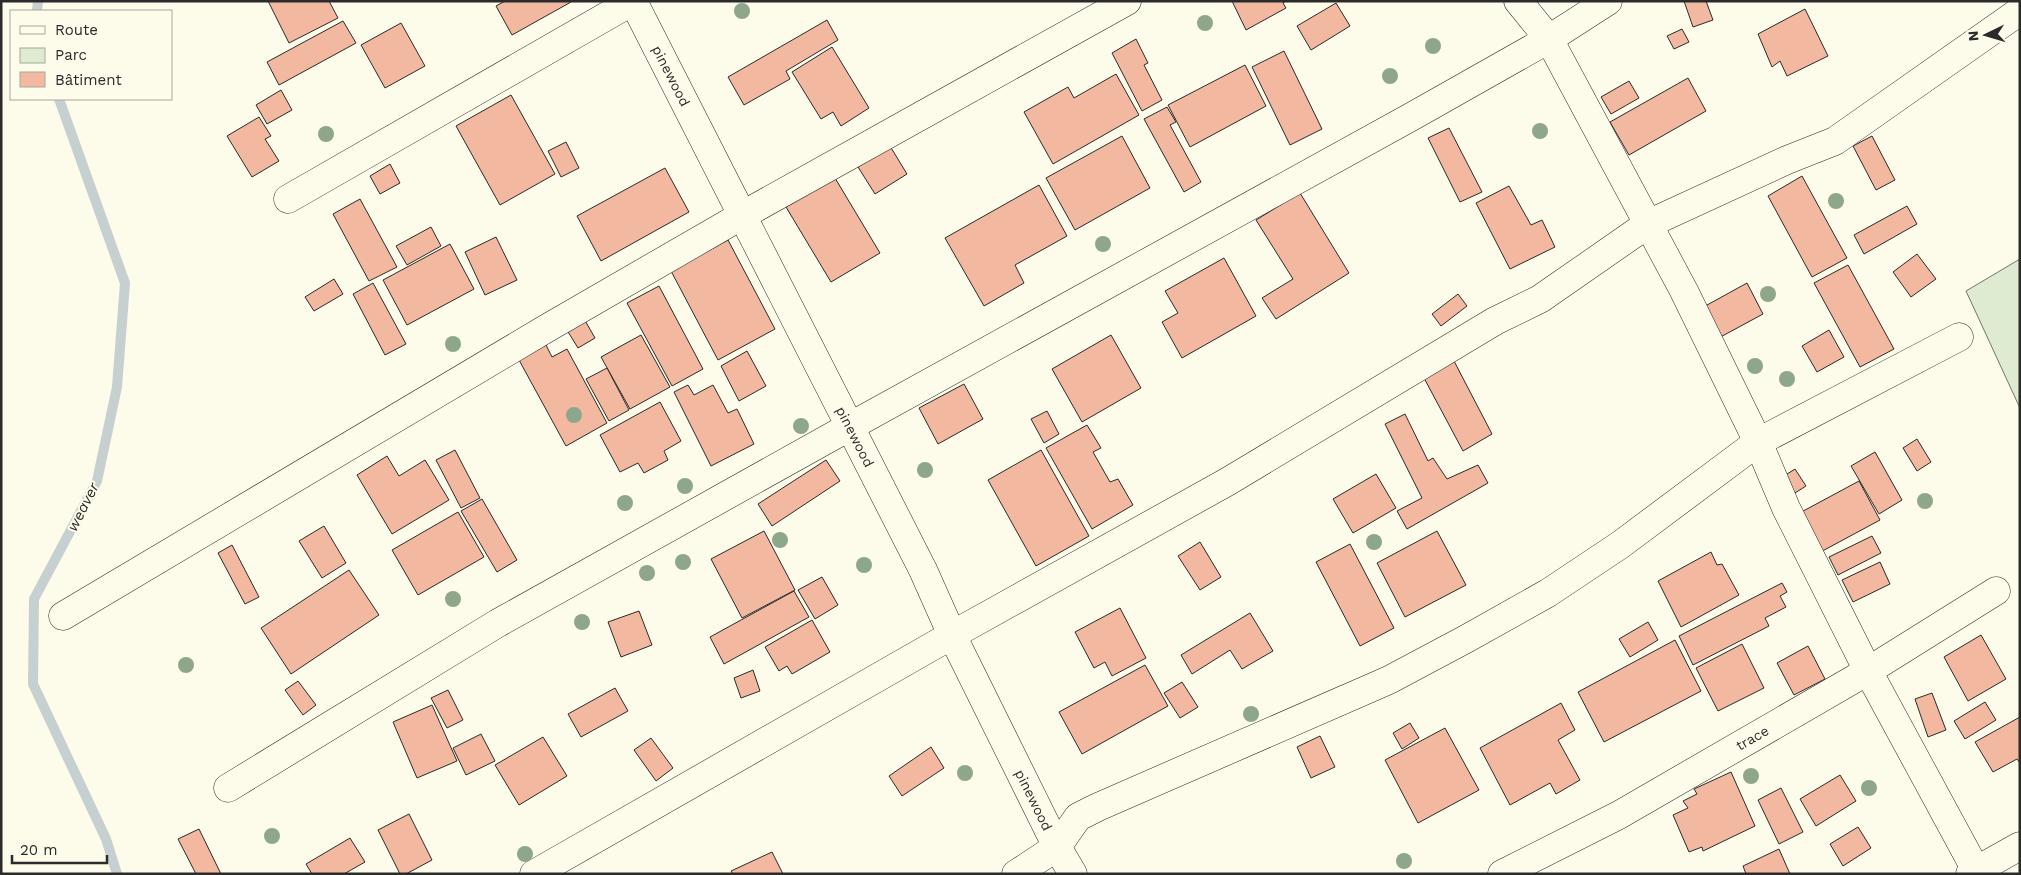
<svg xmlns="http://www.w3.org/2000/svg" width="2021" height="875" font-family="'Work Sans',sans-serif">
<style>
.green{fill:#deebd1;stroke:#74746e}
.lines{fill:none;stroke-linecap:round;stroke-linejoin:round}
.stream{stroke:#c7d0d0;stroke-width:10}
.building{fill:#f2b8a0;stroke:#2b2b2b}
.street-casing{stroke:#2b2b2b;stroke-width:29}
.street{stroke:#fdfbea;stroke-width:28}
.tree{fill:#8ea78a}
.labels{text-anchor:middle;stroke-width:4;stroke-linejoin:round;paint-order:stroke}
.street-label{font-size:14px;fill:#2b2b2b;stroke:#fdfbea}
.water-label{font-size:15px;font-style:italic;fill:#2b2b2b;stroke:#fdfbea}
</style>
<rect width="100%" height="100%" fill="#fdfbea"/>
<path class="green" d="M2020,259V406H2019L1966,291Z"/>
<g class="lines">
<g class="stream">
<path d="M37,11L38,1"/>
<path d="M59,99L125,283L117,387L97,481L34,599L33,684L106,839L117,874"/>
</g>
</g>
<g class="building">
<path d="M268,1H329L338,18L289,43Z"/>
<path d="M505,1H571V2L512,35L496,6Z"/>
<path d="M1232,1H1286L1283,3L1286,8L1246,30Z"/>
<path d="M1684,1H1706L1713,20L1693,27Z"/>
<path d="M1336,3L1350,26L1311,50L1297,26Z"/>
<path d="M1805,9L1828,56L1787,76L1780,61L1772,67L1758,34Z"/>
<path d="M827,20L838,40L786,71L790,79L744,105L728,77Z"/>
<path d="M343,21L356,43L279,85L267,62Z"/>
<path d="M401,23L425,66L385,88L361,45Z"/>
<path d="M1682,29L1689,42L1674,49L1667,36Z"/>
<path d="M1136,39L1148,63L1144,65L1162,100L1142,111L1112,53Z"/>
<path d="M832,47L869,108L841,126L833,112L821,119L792,72Z"/>
<path d="M1284,51L1322,129L1290,145L1252,67Z"/>
<path d="M1245,65L1266,106L1190,147L1168,105Z"/>
<path d="M1116,74L1139,115L1053,164L1024,112L1068,87L1074,98Z"/>
<path d="M1688,78L1706,111L1629,155L1610,122Z"/>
<path d="M1629,81L1639,98L1611,114L1601,97Z"/>
<path d="M281,90L292,110L267,124L256,105Z"/>
<path d="M511,95L555,174L500,205L456,126Z"/>
<path d="M1167,107L1176,122L1170,125L1201,182L1184,192L1144,119Z"/>
<path d="M259,117L271,136L265,139L279,161L252,177L227,136Z"/>
<path d="M1449,128L1482,192L1460,202L1428,138Z"/>
<path d="M1122,136L1150,188L1075,230L1046,178Z"/>
<path d="M1872,136L1895,180L1876,190L1853,146Z"/>
<path d="M566,142L579,168L561,177L548,151Z"/>
<path d="M890,146L907,174L875,194L858,167Z"/>
<path d="M390,164L400,183L380,194L370,176Z"/>
<path d="M665,168L689,212L601,261L577,216Z"/>
<path d="M1802,176L1847,258L1812,277L1768,196Z"/>
<path d="M835,178L880,253L831,282L786,207Z"/>
<path d="M1039,185L1067,236L1015,265L1024,283L984,306L945,238Z"/>
<path d="M1509,186L1531,225L1542,220L1555,247L1510,269L1476,203Z"/>
<path d="M1300,193L1349,273L1276,319L1262,298L1293,279L1256,220Z"/>
<path d="M360,199L397,267L369,281L333,214Z"/>
<path d="M1907,206L1917,224L1864,254L1854,235Z"/>
<path d="M431,227L441,246L407,265L396,246Z"/>
<path d="M496,237L517,280L485,295L465,252Z"/>
<path d="M728,240L775,329L718,360L671,271Z"/>
<path d="M450,244L474,289L407,325L383,280Z"/>
<path d="M1917,254L1936,279L1911,297L1893,272Z"/>
<path d="M1224,258L1256,316L1182,358L1162,322L1178,313L1165,291Z"/>
<path d="M1848,265L1894,349L1860,367L1814,283Z"/>
<path d="M334,279L343,294L314,311L305,297Z"/>
<path d="M373,283L406,344L385,355L353,294Z"/>
<path d="M1747,283L1763,314L1715,340L1698,310Z"/>
<path d="M659,286L703,369L672,386L627,303Z"/>
<path d="M1458,294L1467,306L1441,326L1432,314Z"/>
<path d="M583,317L595,338L578,348L565,327Z"/>
<path d="M1829,330L1844,357L1817,372L1802,346Z"/>
<path d="M641,335L670,387L630,409L601,357Z"/>
<path d="M1111,335L1141,388L1082,422L1052,369Z"/>
<path d="M546,345L552,357L567,349L607,423L566,446L519,360Z"/>
<path d="M747,351L766,386L739,401L721,366Z"/>
<path d="M1454,361L1492,434L1463,451L1424,378Z"/>
<path d="M607,368L629,410L609,421L586,379Z"/>
<path d="M964,384L983,419L938,444L919,408Z"/>
<path d="M688,385L694,395L713,385L728,413L737,409L754,444L711,466L674,392Z"/>
<path d="M660,402L681,441L664,451L668,460L644,473L638,463L620,472L600,435Z"/>
<path d="M1047,411L1059,434L1044,443L1031,419Z"/>
<path d="M1405,414L1428,461L1433,458L1447,479L1478,465L1488,483L1407,529L1397,511L1422,498L1385,424Z"/>
<path d="M1087,425L1101,448L1093,452L1110,482L1118,479L1133,505L1092,529L1046,448Z"/>
<path d="M1917,439L1931,462L1917,471L1903,448Z"/>
<path d="M455,450L480,498L461,508L436,460Z"/>
<path d="M1041,450L1089,536L1036,566L988,480Z"/>
<path d="M1875,452L1902,500L1879,514L1851,466Z"/>
<path d="M387,456L399,476L425,460L449,500L392,534L357,475Z"/>
<path d="M826,460L840,481L772,526L758,504Z"/>
<path d="M1795,469L1806,486L1787,498L1776,481Z"/>
<path d="M1376,474L1396,508L1353,533L1333,499Z"/>
<path d="M1859,481L1880,520L1815,555L1794,516Z"/>
<path d="M482,499L517,560L497,572L461,511Z"/>
<path d="M458,512L484,557L418,595L392,550Z"/>
<path d="M324,526L346,563L322,578L299,541Z"/>
<path d="M764,531L795,590L742,618L711,559Z"/>
<path d="M1437,531L1466,585L1405,617L1377,563Z"/>
<path d="M1872,536L1881,553L1838,575L1829,557Z"/>
<path d="M1200,542L1221,577L1200,590L1178,556Z"/>
<path d="M1350,544L1394,628L1360,646L1316,562Z"/>
<path d="M232,545L259,597L245,604L218,553Z"/>
<path d="M1711,552L1717,565L1722,564L1739,595L1681,627L1658,581Z"/>
<path d="M1880,562L1890,584L1853,602L1842,580Z"/>
<path d="M349,570L379,615L291,674L261,628Z"/>
<path d="M822,577L838,605L815,619L798,590Z"/>
<path d="M1782,583L1787,592L1780,596L1786,607L1765,618L1769,626L1693,665L1679,636Z"/>
<path d="M794,591L809,617L724,664L710,637Z"/>
<path d="M1120,608L1146,658L1112,676L1105,662L1094,668L1075,632Z"/>
<path d="M639,611L652,645L621,657L608,622Z"/>
<path d="M1250,613L1273,651L1242,669L1230,650L1192,674L1181,655Z"/>
<path d="M812,620L830,652L792,674L787,666L779,671L765,647Z"/>
<path d="M1648,622L1658,640L1630,657L1619,639Z"/>
<path d="M1981,635L2006,679L1968,701L1944,657Z"/>
<path d="M1675,640L1701,691L1604,742L1578,692Z"/>
<path d="M1742,644L1764,688L1718,711L1696,668Z"/>
<path d="M1808,646L1825,679L1794,695L1777,663Z"/>
<path d="M1145,665L1168,706L1082,754L1059,712Z"/>
<path d="M753,670L760,691L741,698L734,678Z"/>
<path d="M298,681L316,705L303,715L285,690Z"/>
<path d="M1182,682L1198,707L1180,718L1164,693Z"/>
<path d="M615,688L628,711L581,737L568,714Z"/>
<path d="M448,690L463,720L447,728L431,698Z"/>
<path d="M1932,693L1946,730L1928,737L1915,699Z"/>
<path d="M1985,702L1996,720L1965,739L1954,721Z"/>
<path d="M1561,703L1575,730L1558,740L1580,780L1556,794L1550,783L1510,805L1480,748Z"/>
<path d="M432,705L457,761L417,778L393,722Z"/>
<path d="M2020,717V763L2017,759L1993,772L1975,742Z"/>
<path d="M1410,723L1419,738L1402,749L1393,733Z"/>
<path d="M1445,728L1479,790L1418,823L1385,760Z"/>
<path d="M481,734L495,761L466,775L453,748Z"/>
<path d="M1320,736L1335,767L1311,778L1297,747Z"/>
<path d="M543,737L567,776L519,805L495,765Z"/>
<path d="M651,738L673,768L656,781L634,750Z"/>
<path d="M931,747L944,768L902,796L889,776Z"/>
<path d="M1731,772L1755,826L1703,851L1702,847L1689,852L1673,815L1688,808L1683,801L1697,794L1694,789Z"/>
<path d="M1840,775L1856,801L1816,826L1800,799Z"/>
<path d="M1781,788L1803,832L1779,844L1758,800Z"/>
<path d="M409,814L432,860L406,874H400L378,830Z"/>
<path d="M1858,827L1871,848L1843,866L1830,844Z"/>
<path d="M199,829L221,874H196L178,839Z"/>
<path d="M350,838L365,862L344,874H312L306,864Z"/>
<path d="M1779,849L1790,874H1746L1743,866Z"/>
<path d="M772,852L783,874H733L731,871Z"/>
</g>
<g class="lines">
<defs>
<g id="street">
<path id="s1" d="M633,1L923,570L952,635L1057,847L1073,874"/>
<path d="M1518,1L1549,39L1684,291L1758,442L1786,508L1868,671L1978,874"/>
<path d="M288,199L633,1"/>
<path d="M63,616L549,327L741,216L1127,1"/>
<path d="M228,788L498,623L849,427L1411,117L1549,39L1608,1"/>
<path d="M534,874L952,635L1227,482L1495,321L1540,299L1648,224L1787,160L1835,141L2020,11"/>
<path d="M1016,874L1057,847L1078,817L1098,807L1389,680L1466,639L1548,593L1620,545L1758,442L1959,337"/>
<path id="s2" d="M1502,874L1619,815L1868,671L1996,591"/>
<path d="M1970,874L2020,846"/>
</g>
</defs>
<use href="#street" class="street-casing"/>
<use href="#street" class="street"/>
</g>
<g class="tree">
<circle cx="742" cy="11" r="8"/>
<circle cx="1205" cy="23" r="8"/>
<circle cx="1433" cy="46" r="8"/>
<circle cx="1390" cy="76" r="8"/>
<circle cx="1540" cy="131" r="8"/>
<circle cx="326" cy="134" r="8"/>
<circle cx="1836" cy="201" r="8"/>
<circle cx="1103" cy="244" r="8"/>
<circle cx="1768" cy="294" r="8"/>
<circle cx="453" cy="344" r="8"/>
<circle cx="1755" cy="366" r="8"/>
<circle cx="1787" cy="379" r="8"/>
<circle cx="574" cy="415" r="8"/>
<circle cx="801" cy="426" r="8"/>
<circle cx="925" cy="470" r="8"/>
<circle cx="685" cy="486" r="8"/>
<circle cx="1925" cy="501" r="8"/>
<circle cx="625" cy="503" r="8"/>
<circle cx="780" cy="540" r="8"/>
<circle cx="1374" cy="542" r="8"/>
<circle cx="683" cy="562" r="8"/>
<circle cx="864" cy="565" r="8"/>
<circle cx="647" cy="573" r="8"/>
<circle cx="453" cy="599" r="8"/>
<circle cx="582" cy="622" r="8"/>
<circle cx="186" cy="665" r="8"/>
<circle cx="1251" cy="714" r="8"/>
<circle cx="965" cy="773" r="8"/>
<circle cx="1751" cy="776" r="8"/>
<circle cx="1869" cy="788" r="8"/>
<circle cx="272" cy="836" r="8"/>
<circle cx="525" cy="854" r="8"/>
<circle cx="1404" cy="861" r="8"/>
</g>
<g class="labels">
<g class="street-label">
<text dy="5" stroke="none"><textPath href="#s1" startOffset="84">pinewood</textPath></text>
<text dy="5" stroke="none"><textPath href="#s1" startOffset="489">pinewood</textPath></text>
<text dy="5" stroke="none"><textPath href="#s2" startOffset="285">trace</textPath></text>
<text dy="5" stroke="none"><textPath href="#s1" startOffset="894">pinewood</textPath></text>
</g>
<g class="water-label">
<text transform="translate(83 507) rotate(-63)" y="5">weaver</text>
</g>
</g>
<rect width="2021" height="875" fill="none" stroke="#2b2b2b" stroke-width="5"/>
<rect x="10" y="10" width="162" height="90" fill="#fdfbea" stroke="#a9a89e"/>
<rect x="20" y="26" width="25" height="8" fill="#fdfbea" stroke="#a9a89e"/>
<text x="55" y="35" font-size="15" fill="#2b2b2b">Route</text>
<rect x="20" y="48" width="25" height="15" fill="#deebd1" stroke="#a9a89e"/>
<text x="55" y="60" font-size="15" fill="#2b2b2b">Parc</text>
<rect x="20" y="72" width="25" height="15" fill="#f2b8a0" stroke="#a9a89e"/>
<text x="55" y="85" font-size="15" fill="#2b2b2b">Bâtiment</text>
<g transform="translate(1986 35) rotate(265)" stroke="#fdfbea" stroke-width="4" paint-order="stroke">
<path d="M0-4L9 19L0 12L-9 19Z" fill="#2b2b2b"/>
<text y="-8" font-size="14" font-weight="bold" text-anchor="middle" fill="#2b2b2b">N</text>
</g>
<path d="M12 855v8h95v-8" fill="none" stroke="#2b2b2b" stroke-width="2.5"/>
<text x="20" y="855" font-size="15" fill="#2b2b2b" stroke="#fdfbea" stroke-width="4" paint-order="stroke">20 m</text>
</svg>
